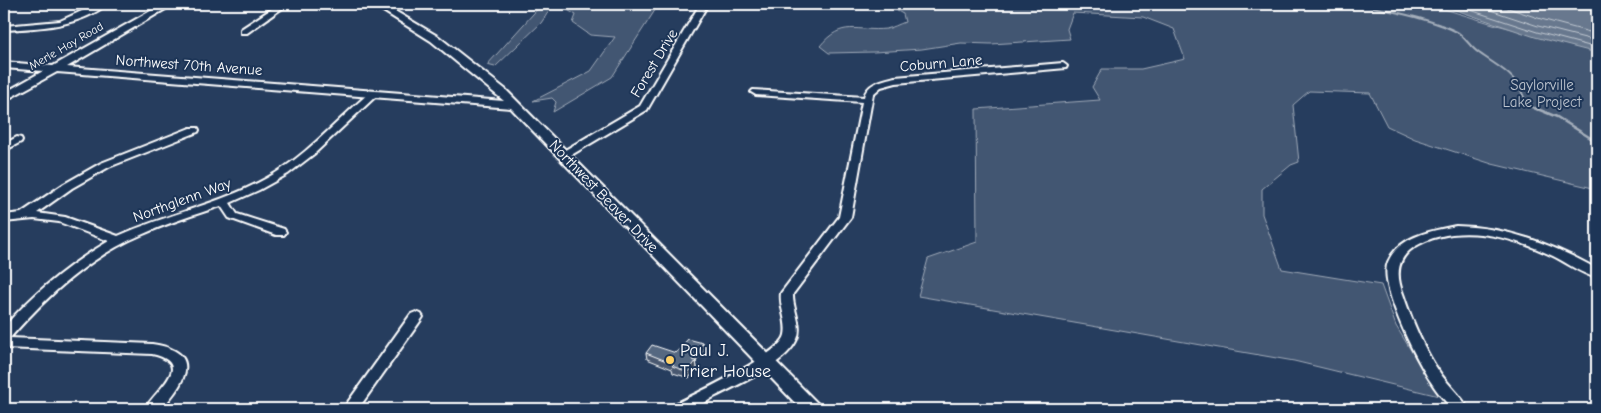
<svg xmlns="http://www.w3.org/2000/svg" width="1601" height="413" font-family="'Comic Neue',sans-serif">
<style>
.green{fill:#425672;stroke:#a0aab8}
.water{fill:#67788e;stroke:#a4aebb}
.lines{fill:none;stroke-linecap:round;stroke-linejoin:round}
.shore{stroke:#c2c9d2;stroke-width:1}
.stream-far1{stroke:#a4aebb;stroke-width:2}
.stream{stroke:#a4aebb;stroke-width:2.5}
.minor-casing{stroke:#fff;stroke-width:4}
.major-casing{stroke:#fff;stroke-width:4}
.minor{fill:#1d3557;fill-rule:evenodd}
.major{fill:#1d3557;fill-rule:evenodd}
.wall{fill:#49596f;stroke:#fff}
.shaded-wall{fill:#3c485a;stroke:#fff}
.building{fill:#556781;stroke:#fff}
.poi-dot{fill:#ffd166;stroke:#1d3557;stroke-width:2}
.labels{text-anchor:middle;stroke-width:4;stroke-linejoin:round;paint-order:stroke}
.far-street-label{font-size:12px;fill:#fff;stroke:#1d3557}
.street-label{font-size:15px;fill:#fff;stroke:#1d3557}
.park-label{font-size:15px;fill:#bdc4ce;stroke:#1d3557}
.near-poi-label{font-size:18px;fill:#fff;stroke:#1d3557;text-anchor:start}
</style>
<rect width="100%" height="100%" fill="#263d5e"/>
<filter id="ink" filterUnits="userSpaceOnUse"><feTurbulence type="fractalNoise" baseFrequency=".02" numOctaves="2"/><feDisplacementMap in="SourceGraphic" scale="10" xChannelSelector="R" yChannelSelector="G"/><feConvolveMatrix kernelMatrix="1 2 1 2 8 2 1 2 1" color-interpolation-filters="sRGB"/></filter>
<g filter="url(#ink)">
<g class="green">
<path d="M542,4H659L612,77L553,112L556,102L552,98L533,101L591,71L615,37L590,35L573,23L576,15L559,5H553L541,23L495,67L487,65Z"/>
<path d="M884,4H1428L1493,24L1597,51V189L1492,164L1415,139L1387,126L1370,93L1309,91L1293,105L1299,162L1291,165L1262,189V214L1282,269L1381,285L1396,326L1439,396L1294,361L918,296L928,259L977,242L976,109L1100,100L1092,87L1102,69H1141L1185,59L1174,29L1143,17L1073,13L1067,29L1070,39L991,44L961,43L922,49L874,52L829,53L820,46C842,19 857,32 886,29C892,28 899,24 905,22L903,14Z"/>
</g>
<path class="water" d="M1438,4H1597V53L1535,37Z"/>
<g class="lines">
<g class="shore">
<path d="M1452,4L1537,32L1597,48"/>
<path d="M1472,4L1538,26L1597,41"/>
<path d="M1496,4L1541,19L1597,34"/>
</g>
<path class="stream-far1" d="M1361,4C1391,12 1430,18 1457,32C1463,35 1471,48 1479,53C1504,71 1516,73 1527,105L1538,110"/>
<path class="stream" d="M1535,108L1557,117L1597,142"/>
<defs>
<g id="minor">
<path d="M97,4H107C80,27 38,28 4,30V26L60,21Z"/>
<path d="M279,4H288L247,33H241V29Z"/>
<path d="M700,4H708L647,110L568,157H560L559,155L560,153L640,106Z"/>
<path d="M1063,63L1067,66L1066,68L896,83L881,87L873,94L851,217L793,294C792,308 803,325 797,339C787,364 737,385 714,397C707,401 698,408 690,409C684,410 677,409 671,409L673,405C693,395 781,355 785,335C788,321 779,307 781,293L839,217L862,102L756,95L751,92L753,90L864,97C867,83 883,80 895,77Z"/>
<path d="M372,92L377,95L375,97L314,154L288,174L259,190L230,203L237,214L284,229L286,232L284,235H276L229,218L221,206C194,215 167,223 141,235C89,257 47,296 10,338L152,344C158,345 165,346 171,349C202,362 175,394 161,409H145C155,390 196,364 152,354L4,348V327C34,293 69,264 109,241L59,222L34,219L4,222V215L21,213L64,184L101,163L190,128H198L199,130L198,132L109,167L72,188L37,213L65,217L118,236C167,214 220,204 267,178C305,157 336,122 369,93Z"/>
<path d="M17,137L21,138L22,140L21,142L4,151V144Z"/>
<path d="M1456,226C1507,227 1552,244 1597,269V278C1582,274 1567,263 1553,256C1511,236 1456,221 1414,247C1396,259 1396,276 1403,294C1412,321 1424,350 1440,373C1448,385 1462,396 1468,409H1452C1445,401 1437,392 1431,382C1417,361 1378,285 1388,262C1399,236 1431,231 1456,226Z"/>
<path d="M416,312L421,314L423,317L421,320L358,409H343L411,314Z"/>
</g>
<path id="major" d="M163,4H174L67,67L504,101L431,41L372,4H383L439,37L505,89L818,404L821,409H801L511,108L57,72L4,101V93L43,71L4,68V62L53,66Z"/>
</defs>
<use href="#minor" class="minor-casing"/>
<use href="#major" class="major-casing"/>
<use href="#minor" class="minor"/>
<use href="#major" class="major"/>
</g>
<path class="wall" d="M704,350L696,361L697,368L689,378L673,373L672,369L647,359L646,353H676Z"/>
<path class="shaded-wall" d="M703,343L704,350L695,363L696,361L697,368L689,378L688,372L692,360Z"/>
<path class="building" d="M688,339L703,343L692,360L696,361L688,372L672,366L674,364L646,353L652,345L676,353Z"/>
</g>
<circle class="poi-dot" cx="670" cy="360" r="5"/>
<g class="labels">
<g class="far-street-label">
<text transform="translate(66 46) rotate(-30)" y="4">Merle Hay Road</text>
</g>
<g class="street-label">
<text transform="translate(654 63) rotate(-59)" y="5">Forest Drive</text>
<text transform="translate(941 63) rotate(-5)" y="5">Coburn Lane</text>
<text transform="translate(189 65) rotate(4)" y="5">Northwest 70th Avenue</text>
<text transform="translate(604 196) rotate(46)" y="5">Northwest Beaver Drive</text>
<text transform="translate(182 200) rotate(-20)" y="5">Northglenn Way</text>
</g>
<g class="park-label">
<text x="1542" y="90">Saylorville<tspan x="1542" dy="17">Lake Project</tspan></text>
</g>
<g class="near-poi-label">
<text x="680" y="356">Paul J.<tspan x="680" dy="21">Trier House</tspan></text>
</g>
</g>
<rect width="1601" height="413" fill="none" stroke="#1d3557" stroke-width="20"/>
<rect x="10" y="10" width="1581" height="393" fill="none" stroke="#fff" stroke-width="2" filter="url(#ink)"/>
</svg>
